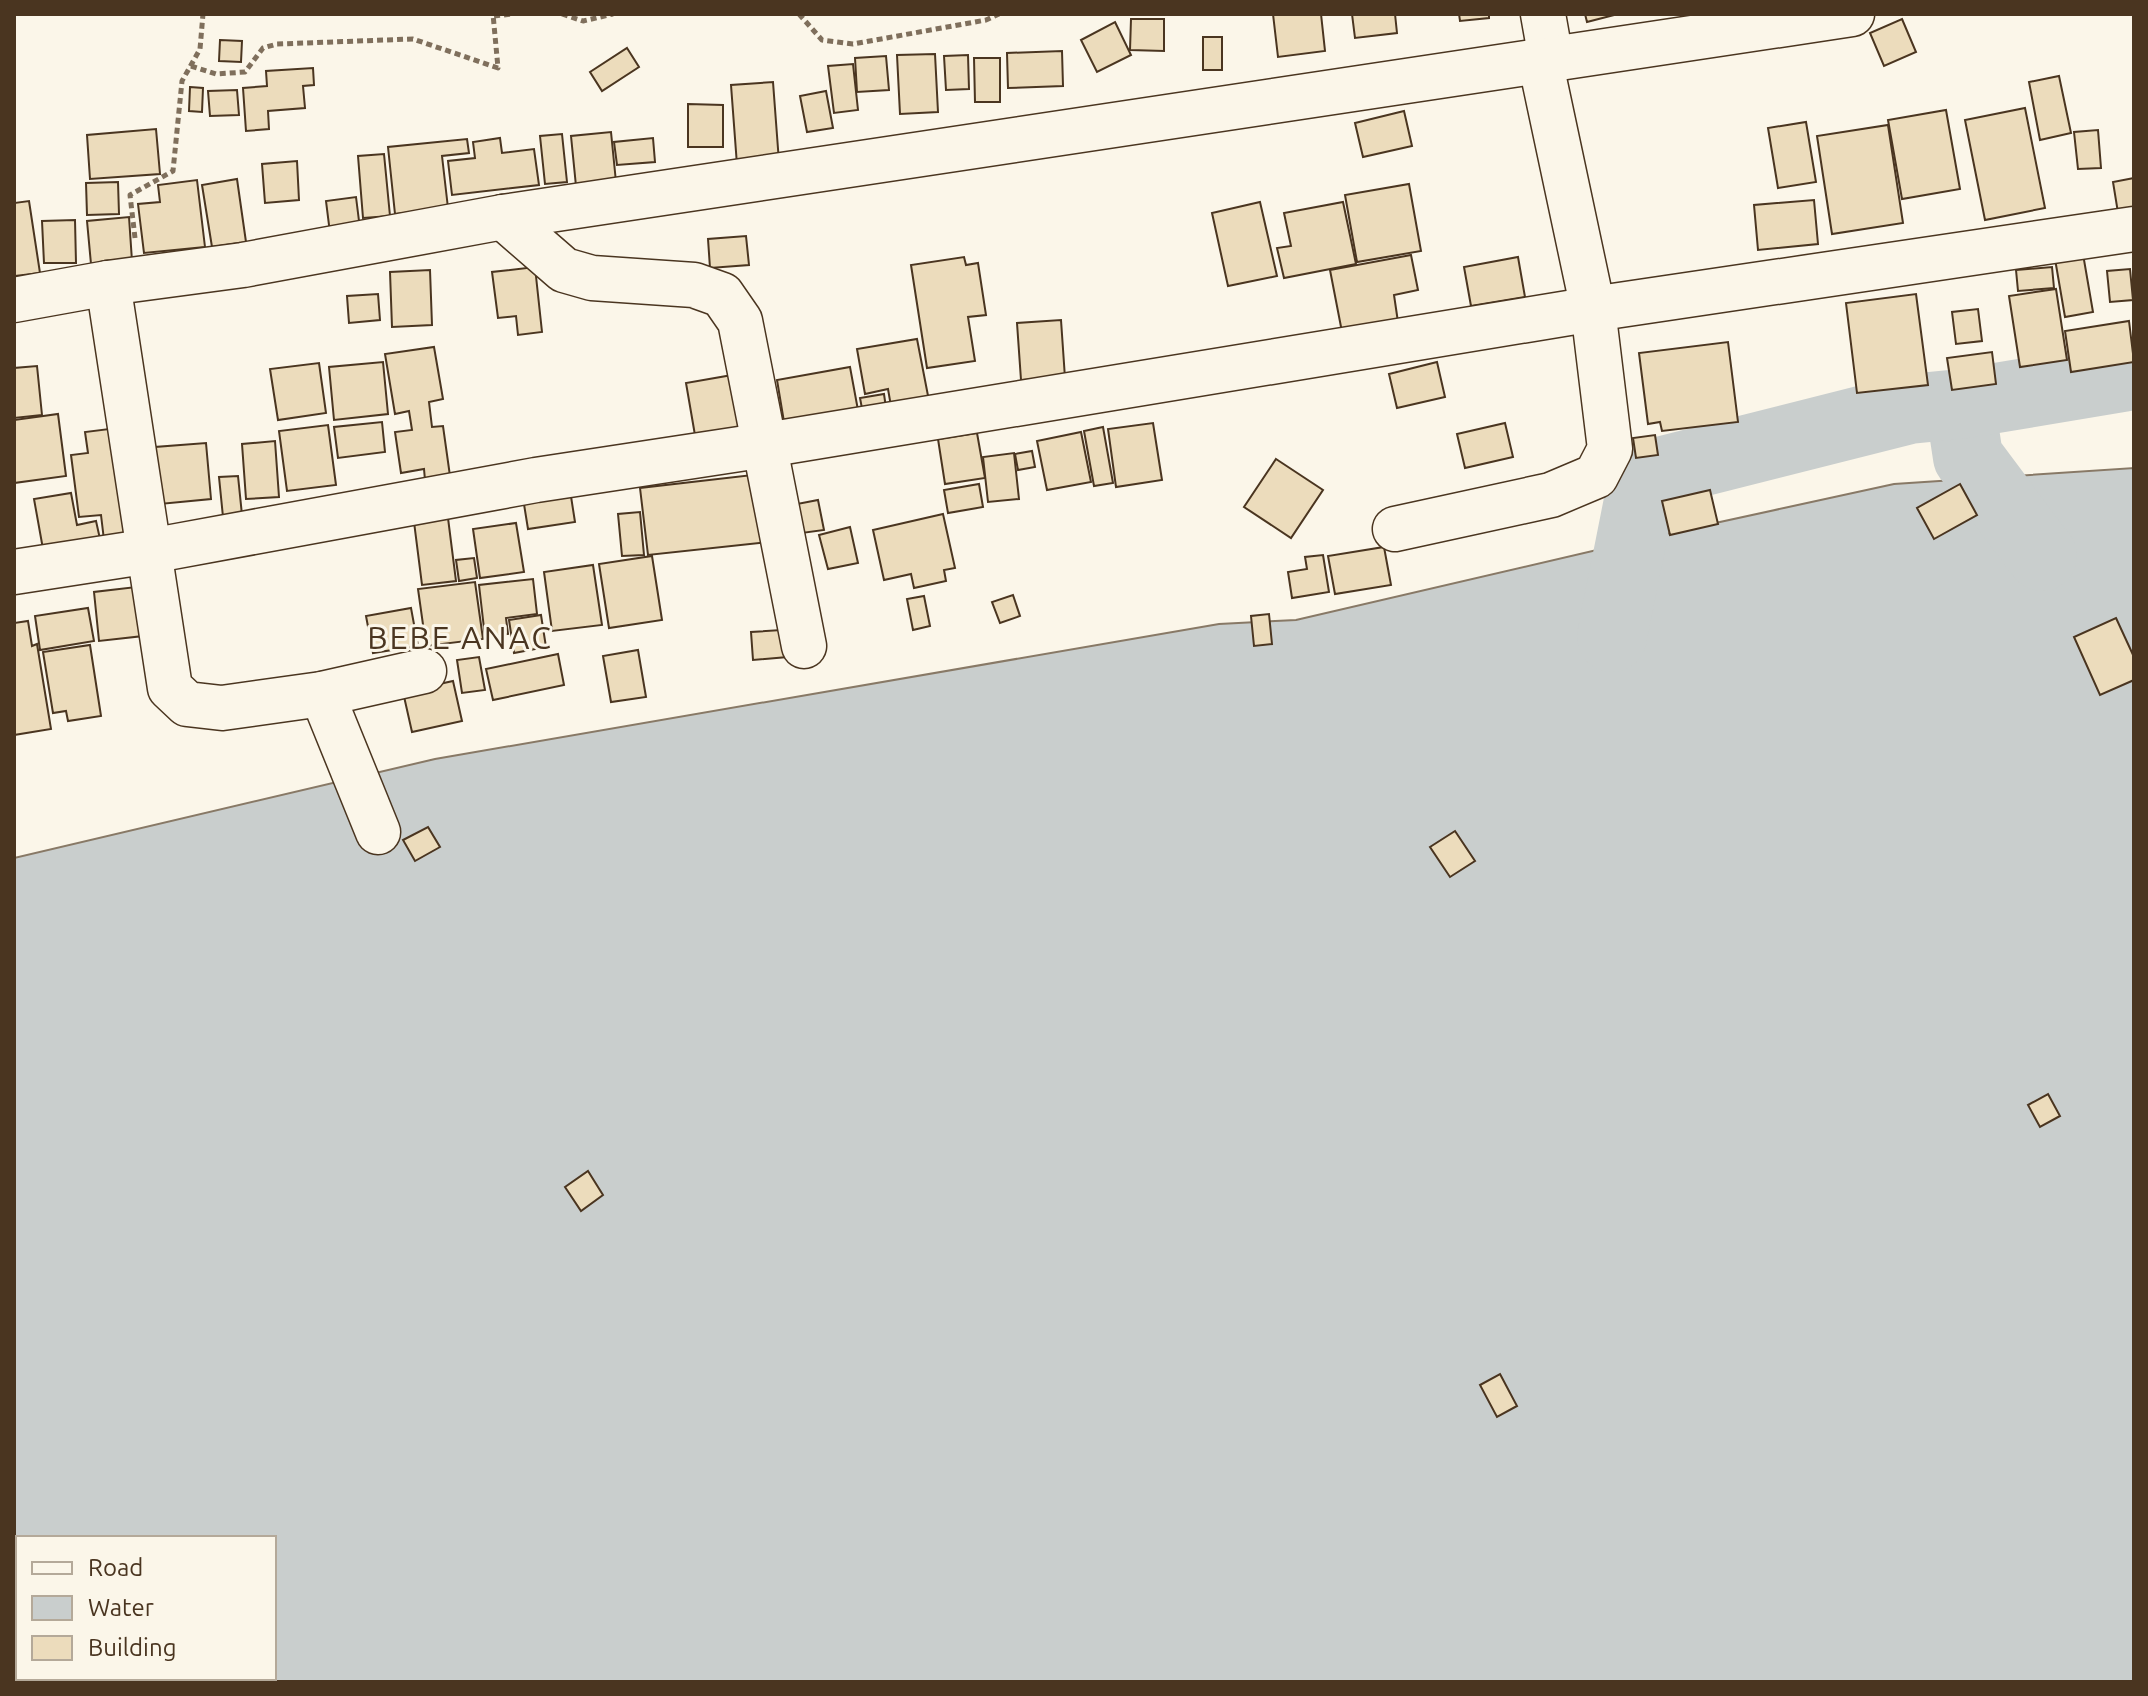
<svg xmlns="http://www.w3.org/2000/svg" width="2148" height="1696" font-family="Ubuntu,sans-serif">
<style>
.water{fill:#c9cecd;stroke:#887966;stroke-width:2;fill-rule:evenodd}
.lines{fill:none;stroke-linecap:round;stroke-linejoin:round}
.river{stroke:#c9cecd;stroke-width:70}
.building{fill:#ecdcbc;stroke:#4a3520;stroke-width:2}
.minor-casing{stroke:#4a3520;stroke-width:47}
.path{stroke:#7f6f5c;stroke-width:5;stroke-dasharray:6 4;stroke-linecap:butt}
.minor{stroke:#fbf6e9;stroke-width:44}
.labels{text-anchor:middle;stroke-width:6;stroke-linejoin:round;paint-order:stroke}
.quarter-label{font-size:32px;letter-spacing:2px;fill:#4a3520;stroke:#fbf6e9}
</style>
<rect width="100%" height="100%" fill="#fbf6e9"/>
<path class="water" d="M2134,468V1682H14V858L435,759L1219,624L1296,620L1674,532L1894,484ZM18,1538H274V1678H18Z"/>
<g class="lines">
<g class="river">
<path d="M1960,404L1968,457L2042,556"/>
<path d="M1612,637L1644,476L1909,409L1960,404L2134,375"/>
</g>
</g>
<g class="building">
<path d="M1273,14H1321L1325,51L1278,57Z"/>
<path d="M1352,14H1395L1397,33L1355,38Z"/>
<path d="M1459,14H1489V18L1460,21Z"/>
<path d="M1585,14H1618L1587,22Z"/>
<path d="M1131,19H1164V51L1130,50Z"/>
<path d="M1902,19L1916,52L1884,66L1870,33Z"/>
<path d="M1115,22L1131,55L1097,72L1081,40Z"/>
<rect x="1203" y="37" width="19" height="33"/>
<path d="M220,40L242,41L241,62L219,61Z"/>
<path d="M627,48L639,67L602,91L590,72Z"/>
<path d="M1062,51L1063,86L1008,88L1007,53Z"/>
<path d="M935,54L938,112L900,114L897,55Z"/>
<path d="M968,55L969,89L946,90L944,56Z"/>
<path d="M886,56L889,90L857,92L855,58Z"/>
<path d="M974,58H1000V102H975Z"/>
<path d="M853,64L858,110L834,113L828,66Z"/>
<path d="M313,68L314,85L303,86L305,108L268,111L269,129L246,131L243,88L267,86L266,71Z"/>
<path d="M2059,76L2071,133L2040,140L2029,82Z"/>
<path d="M773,82L779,162L737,165L731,85Z"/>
<path d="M190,87L203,88L202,112L189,111Z"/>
<path d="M237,90L239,115L210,116L208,91Z"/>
<path d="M826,91L833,128L807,132L800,96Z"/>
<path d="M688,104L723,105V147H688Z"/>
<path d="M2025,108L2045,208L1985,220L1965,120Z"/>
<path d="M1946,110L1960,189L1902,199L1888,120Z"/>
<path d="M1404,111L1412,146L1363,157L1355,123Z"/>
<path d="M1806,122L1816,182L1778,188L1768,128Z"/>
<path d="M1888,125L1903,223L1832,234L1817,136Z"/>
<path d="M156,129L160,174L90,179L87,135Z"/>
<path d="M2098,130L2101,168L2078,169L2074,132Z"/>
<path d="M611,132L616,182L576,186L571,136Z"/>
<path d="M562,134L567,182L545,184L540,136Z"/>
<path d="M500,138L502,153L534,149L539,185L452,195L448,161L475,158L473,142Z"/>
<path d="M653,138L655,162L617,165L614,142Z"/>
<path d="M467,139L469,153L442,156L448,208L395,214L388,147Z"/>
<path d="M384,154L390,216L363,218L358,156Z"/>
<path d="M297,161L299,200L265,203L262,164Z"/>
<path d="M2134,178V217L2119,219L2113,182Z"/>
<path d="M237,179L246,242L212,247L202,185Z"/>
<path d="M197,180L205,247L144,253L138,204L160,202L158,185Z"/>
<path d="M118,182L119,214L87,215L86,183Z"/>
<path d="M1409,184L1421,251L1357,262L1345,195Z"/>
<path d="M356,197L360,229L330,233L326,201Z"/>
<path d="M1814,200L1818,244L1758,250L1754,205Z"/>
<path d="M29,201L40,273L15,276L14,203Z"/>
<path d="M1260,202L1277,276L1228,286L1212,213Z"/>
<path d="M1343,202L1356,264L1284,278L1277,248L1291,246L1284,213Z"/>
<path d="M129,217L132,261L91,264L87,221Z"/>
<path d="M75,220L76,263H44L42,221Z"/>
<path d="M746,236L749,265L710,268L708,239Z"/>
<path d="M2083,254L2093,312L2065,317L2055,259Z"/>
<path d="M1411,255L1418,290L1394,295L1398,322L1342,332L1330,270Z"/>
<path d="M964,257L966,265L978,263L986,315L968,317L975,361L927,368L911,265Z"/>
<path d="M1518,257L1525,297L1471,306L1464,267Z"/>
<path d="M535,267L542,332L518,335L516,316L498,318L492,272Z"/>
<path d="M2052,267L2054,288L2018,291L2016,270Z"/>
<path d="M2130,269L2133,300L2110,302L2107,271Z"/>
<path d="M430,270L432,325L392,327L390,272Z"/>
<path d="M2056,289L2067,360L2020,367L2009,296Z"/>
<path d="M378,294L380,320L349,323L347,296Z"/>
<path d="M1916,294L1928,385L1857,393L1846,303Z"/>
<path d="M1978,309L1982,341L1956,344L1952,312Z"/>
<path d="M1061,320L1065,378L1021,380L1017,323Z"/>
<path d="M2129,321L2134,362L2071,372L2065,331Z"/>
<path d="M917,339L930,406L892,412L888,389L865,394L857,349Z"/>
<path d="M1728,342L1738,422L1662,431L1660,422L1648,424L1639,353Z"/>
<path d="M434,347L443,399L429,402L432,427L443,426L450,476L425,480L424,469L401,473L395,432L412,430L409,411L395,414L385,354Z"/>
<path d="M1992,352L1996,384L1952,390L1947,358Z"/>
<path d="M383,362L388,414L334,420L329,367Z"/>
<path d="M1437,362L1445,397L1397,408L1389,374Z"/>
<path d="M319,363L326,413L278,420L270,369Z"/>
<path d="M37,366L42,415L14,418V368Z"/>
<path d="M850,367L860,421L786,434L777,380Z"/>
<path d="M738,374L748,432L696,441L686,383Z"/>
<path d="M884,394L887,415L864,419L860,398Z"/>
<path d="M58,414L66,476L14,483V420Z"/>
<path d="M382,422L385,452L338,458L334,427Z"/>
<path d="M1153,423L1162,480L1116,487L1108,429Z"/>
<path d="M1505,423L1513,457L1465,468L1457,434Z"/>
<path d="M328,425L336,485L287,491L279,431Z"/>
<path d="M125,427L138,536L104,540L101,515L79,517L71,455L88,453L85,432Z"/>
<path d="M1103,427L1113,483L1094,486L1084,431Z"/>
<path d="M1081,432L1091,482L1047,490L1037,441Z"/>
<path d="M977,433L985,478L945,484L938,439Z"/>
<path d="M1655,435L1658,455L1636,458L1633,438Z"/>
<path d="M275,441L279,497L246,499L242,444Z"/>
<path d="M206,443L211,499L160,504L155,447Z"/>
<path d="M1032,451L1035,467L1018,470L1015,454Z"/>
<path d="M1014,453L1019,499L988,502L983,457Z"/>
<path d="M1276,459L1323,490L1291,538L1244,507Z"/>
<path d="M761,474L768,542L648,555L640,488Z"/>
<path d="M238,476L242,515L223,517L219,477Z"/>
<path d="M979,484L983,507L948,513L944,490Z"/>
<path d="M1960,484L1977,515L1934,539L1917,508Z"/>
<path d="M570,490L575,522L528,529L523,498Z"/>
<path d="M1710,490L1718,524L1670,535L1662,501Z"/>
<path d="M71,493L77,525L96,521L100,539L43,549L34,499Z"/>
<path d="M818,500L824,530L802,533L797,504Z"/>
<path d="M640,512L644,555L622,556L618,514Z"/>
<path d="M943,514L955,568L944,570L946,581L914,588L911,574L884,580L873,530Z"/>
<path d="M448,518L456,581L422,585L414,522Z"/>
<path d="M516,523L524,572L480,578L473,529Z"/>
<path d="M850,527L858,563L828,569L819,535Z"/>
<path d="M1384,547L1391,585L1335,594L1328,556Z"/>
<path d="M1323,555L1329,592L1292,598L1288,572L1307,569L1305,557Z"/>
<path d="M652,556L662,620L609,628L599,564Z"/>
<path d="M474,558L477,578L459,581L456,560Z"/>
<path d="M593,565L602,625L552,631L544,572Z"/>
<path d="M533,579L537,614L506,618L508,634L485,637L479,585Z"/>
<path d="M475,582L483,639L426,646L418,589Z"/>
<path d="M136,587L143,636L99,641L94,592Z"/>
<path d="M1013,595L1020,616L1000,623L992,602Z"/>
<path d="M924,596L930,626L913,630L907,599Z"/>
<path d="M88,608L94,641L40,650L35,616Z"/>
<path d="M411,608L418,646L373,653L366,616Z"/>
<path d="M1269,614L1272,644L1254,646L1251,616Z"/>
<path d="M541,615L546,647L514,653L509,620Z"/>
<path d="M2116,618L2134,657V680L2100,695L2074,637Z"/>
<path d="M28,621L32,646L37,644L51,729L14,735V623Z"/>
<path d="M797,629L799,656L753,660L751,632Z"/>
<path d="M90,645L101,716L68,721L66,711L53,713L43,652Z"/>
<path d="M638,650L646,697L611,702L603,656Z"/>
<path d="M558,654L564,685L493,700L486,669Z"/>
<path d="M479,657L485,690L462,693L457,660Z"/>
<path d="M453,681L462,721L412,732L403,692Z"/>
<path d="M428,827L440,847L415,861L403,840Z"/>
<path d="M1455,831L1475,861L1450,877L1430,847Z"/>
<path d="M2048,1094L2060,1116L2040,1127L2028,1105Z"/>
<path d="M588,1171L603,1195L581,1211L565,1187Z"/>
<path d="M1500,1374L1517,1406L1497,1417L1480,1385Z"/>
</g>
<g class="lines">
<defs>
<g id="minor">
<path d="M1543,14L1551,59"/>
<path d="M503,217L564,270L592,278L694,285L722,295L740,321L804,646"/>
<path d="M108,283L170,688L187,704L222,708L322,694L424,671"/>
<path d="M14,300L108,283L243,265L503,217L1852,14"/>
<path d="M1395,529L1551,495L1596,476L1610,449L1593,309L1540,60"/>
<path d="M14,572L150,551L536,480L766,445L1593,309L2134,229"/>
<path d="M322,694L378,832"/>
</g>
</defs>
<use href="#minor" class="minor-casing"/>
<g class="path">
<path d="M562,14L583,21L613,14"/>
<path d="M799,14L822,40L853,44L986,20L999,14"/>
<path d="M494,16L512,14"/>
<path d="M191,66L216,74L245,72L263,48L277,44L413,39L498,68L493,14"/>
<path d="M135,238L130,195L173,171L182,81L200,49L203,14"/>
</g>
<use href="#minor" class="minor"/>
</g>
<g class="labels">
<g class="quarter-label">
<text x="460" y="649">BEBE ANAC</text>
</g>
</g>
<rect width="2148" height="1696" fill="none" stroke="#4a3520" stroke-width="32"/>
<rect x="16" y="1536" width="260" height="144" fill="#fbf6e9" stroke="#b4a999" stroke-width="2"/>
<rect x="32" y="1562" width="40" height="12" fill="#fbf6e9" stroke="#b4a999" stroke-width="2"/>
<text x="88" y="1576" font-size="24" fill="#4a3520">Road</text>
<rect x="32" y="1596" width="40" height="24" fill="#c9cecd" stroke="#b4a999" stroke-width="2"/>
<text x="88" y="1616" font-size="24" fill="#4a3520">Water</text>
<rect x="32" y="1636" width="40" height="24" fill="#ecdcbc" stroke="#b4a999" stroke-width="2"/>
<text x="88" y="1656" font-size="24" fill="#4a3520">Building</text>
</svg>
